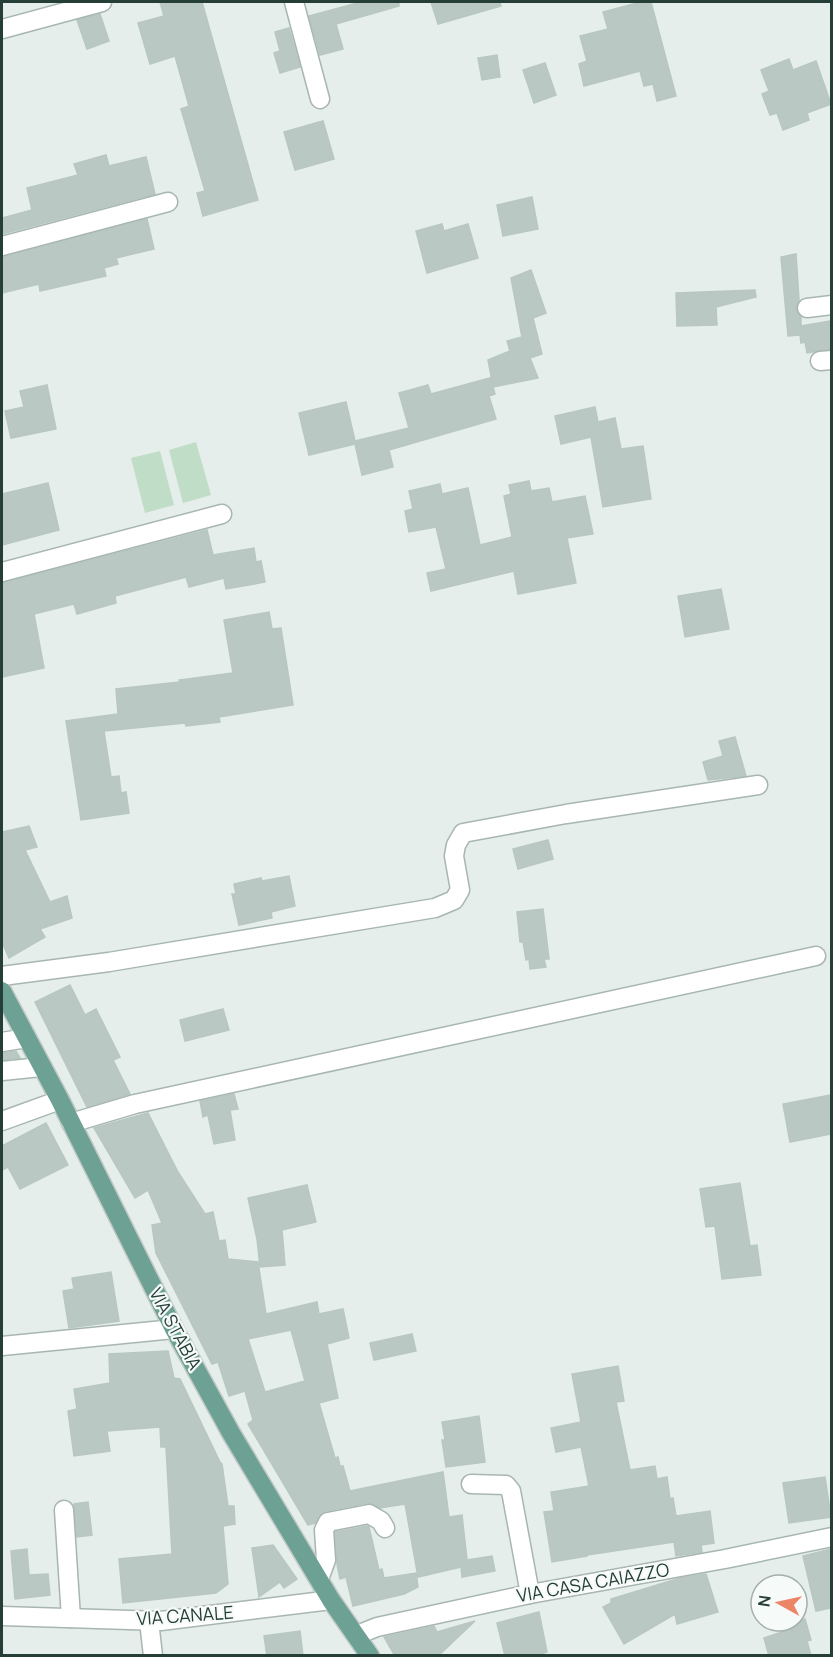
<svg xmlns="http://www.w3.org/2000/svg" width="833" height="1657" font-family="Manrope,sans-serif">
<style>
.green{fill:#bfddc7}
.building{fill:#bac8c3;stroke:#b8c7c0;stroke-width:1.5;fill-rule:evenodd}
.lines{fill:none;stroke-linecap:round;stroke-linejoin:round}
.minor-casing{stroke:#a8b6b1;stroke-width:21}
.major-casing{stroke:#c2c9c7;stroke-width:21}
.minor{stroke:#fff;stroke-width:18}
.major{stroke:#6ca193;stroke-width:18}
.labels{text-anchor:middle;stroke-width:4.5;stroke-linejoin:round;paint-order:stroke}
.street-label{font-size:18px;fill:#253f38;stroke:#f6faf8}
</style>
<rect width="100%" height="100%" fill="#e5eeea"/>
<g class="green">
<path d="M196,442L211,495L183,503L169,450Z"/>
<path d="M160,451L174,505L145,513L131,458Z"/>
</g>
<g class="building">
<path d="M160,2H202L258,200L203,216L197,193L205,191L181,109L189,106L175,56L150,64L138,23L164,16Z"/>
<path d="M361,2H399V6L336,24L343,49L320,55L309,16Z"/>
<path d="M431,2H500L501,6L438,24Z"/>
<path d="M641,2H651L676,96L657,101L653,84L644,86L640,71L584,86L579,64L587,61L580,36L608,29L603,12Z"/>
<path d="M100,14L109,41L87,49L77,20Z"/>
<path d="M289,28L300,67L280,73L274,53L280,51L275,32Z"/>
<path d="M497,55L500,77L482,80L478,58Z"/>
<path d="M789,59L793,70L816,61L831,104L807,113L809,120L783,130L777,113L770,115L762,94L769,91L761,70Z"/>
<path d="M545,63L556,95L534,103L523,70Z"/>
<path d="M323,121L334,159L295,170L284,132Z"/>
<path d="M106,155L109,166L146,157L155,194L2,234V218L32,210L27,188L78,175L74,164Z"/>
<path d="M532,197L538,229L503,236L497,205Z"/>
<path d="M147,219L154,249L116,258L118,264L104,268L106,276L40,291L39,284L2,293V257Z"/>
<path d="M442,224L444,231L468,224L478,258L427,273L416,231Z"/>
<path d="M796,254L799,300L796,309L801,317V326L831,321V349L807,353L805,342L801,343L800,335L788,336L781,257Z"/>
<path d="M531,270L546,313L533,318L542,354L530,358L538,378L493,387L495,394L489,396L496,419L389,450L393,467L362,475L355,444L309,455L299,413L346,402L355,441L409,428L399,393L428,385L431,394L490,378L493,386L488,360L510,351L507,341L522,337L511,278Z"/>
<path d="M755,290L756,297L716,307L717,325L677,326L676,293Z"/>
<path d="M47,385L56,429L11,438L5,411L24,407L20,391Z"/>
<path d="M595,407L598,422L615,418L621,449L643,446L651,499L603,507L591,437L561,444L555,416Z"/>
<path d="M529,481L531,491L549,488L552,502L585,496L593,534L567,538L576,583L518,594L514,571L431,591L427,573L446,569L436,527L409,532L405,511L413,509L409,491L440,484L442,494L468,488L480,545L512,537L504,496L511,494L509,485Z"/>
<path d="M48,483L59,530L2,545V494Z"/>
<path d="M207,530L213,555L254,548L256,562L261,561L265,582L226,589L224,578L189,587L186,577L115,596L116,603L77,614L74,604L34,614L44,668L2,677V583Z"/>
<path d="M721,589L729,629L685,637L678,596Z"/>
<path d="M269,612L272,629L281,628L293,705L219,717L220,722L186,726L185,723L104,731L111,777L119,776L121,793L126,792L129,813L81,820L66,721L118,714L116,689L180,682L179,680L233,673L224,620Z"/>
<path d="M735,737L746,776L708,780L703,762L723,756L719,741Z"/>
<path d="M29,826L37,847L25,850L50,902L67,896L72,918L40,929L45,937L9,958L2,942V832Z"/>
<path d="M548,840L553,859L518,869L513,849Z"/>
<path d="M289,876L295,906L271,912L272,918L239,925L232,894H236L234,884L261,878L262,881Z"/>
<path d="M543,909L549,959H544L546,967L530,969L529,959L526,960L523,942H520L517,912Z"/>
<path d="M70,985L85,1015L96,1009L120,1057L113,1060L130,1094L87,1107L35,1002Z"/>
<path d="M223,1009L229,1030L185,1041L180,1020Z"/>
<path d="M16,1051L20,1058L2,1060V1053Z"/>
<path d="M234,1094L238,1109L230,1110L235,1140L214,1144L208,1115L203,1117L200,1101Z"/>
<path d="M831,1095V1134L790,1142L783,1104Z"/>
<path d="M148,1113L178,1172L205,1214L213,1212L219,1241L225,1240L228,1259L258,1262L266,1314L317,1302L319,1314L343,1309L349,1338L327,1344L338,1398L319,1403L335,1458L338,1457L340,1466H343L350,1491L443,1472L449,1517L462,1515L467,1560L492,1556L495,1571L462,1577L461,1567L418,1577L405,1504L380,1508L367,1503L326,1511L321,1513L315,1523L308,1525L248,1424L253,1420L245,1391L229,1396L218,1362L212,1364L156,1253L152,1225L162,1223L148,1190L135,1198L94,1128ZM291,1330L305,1381L265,1392L248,1339Z"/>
<path d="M46,1123L68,1165L20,1189L8,1167L2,1170V1146Z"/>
<path d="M740,1183L750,1246L757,1245L761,1275L722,1279L715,1226L706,1227L700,1189Z"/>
<path d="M307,1185L316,1222L282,1230L285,1265L260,1267L257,1239L248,1198Z"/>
<path d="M111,1272L119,1321L69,1328L63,1291L74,1289L72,1278Z"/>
<path d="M412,1334L416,1351L374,1360L370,1343Z"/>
<path d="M168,1351L174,1378L180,1379L220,1462L222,1464L228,1506H234L235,1524L223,1526L228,1584L216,1593L123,1603L119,1559L172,1554L166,1447H161L160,1427L107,1431L110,1451L74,1456L68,1411L77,1409L74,1389L110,1383L109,1354Z"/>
<path d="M618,1366L624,1401L616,1402L630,1470L655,1466L657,1479L667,1477L670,1499L673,1498L676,1516L710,1511L714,1543L701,1545L702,1552L676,1556L674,1542L587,1555V1556L552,1562L544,1512L554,1511L551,1492L589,1486L581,1447L556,1452L551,1428L581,1422L572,1374Z"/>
<path d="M479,1416L485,1462L446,1467L442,1440H445L442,1422Z"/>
<path d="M825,1477L831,1517L789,1523L783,1483Z"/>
<path d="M88,1502L92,1535L77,1537L74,1504Z"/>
<path d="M367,1526L369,1527L379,1570L382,1569L384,1578L416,1573L418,1587L404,1594L353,1606L346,1577L340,1579L337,1564L335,1532Z"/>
<path d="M273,1545L297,1579L284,1588L280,1582L259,1597L252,1548Z"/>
<path d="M27,1549L29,1575L48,1574L50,1595L15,1599L11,1551Z"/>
<path d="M831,1549V1608L816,1611L803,1556Z"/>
<path d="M706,1574L718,1612L677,1624L675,1614L624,1644L603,1607L611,1603V1599L680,1578Z"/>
<path d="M539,1612L547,1652L535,1656H505L497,1623Z"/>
<path d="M805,1619L811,1640L807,1641L811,1656H769L764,1638L785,1631L783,1625Z"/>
<path d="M475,1621L438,1656H395L384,1637L434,1626L437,1632Z"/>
<path d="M300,1631L303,1656H267L264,1636Z"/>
</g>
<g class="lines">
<defs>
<g id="minor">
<path d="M294,2L320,99"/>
<path d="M2,29L102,2"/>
<path d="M2,246L168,202"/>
<path d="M807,308L832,305"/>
<path d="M820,361L832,360"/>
<path d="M2,572L222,514"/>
<path d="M2,976L109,962L435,908L454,900L460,890L454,856L456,845L463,833L566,814L758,785"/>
<path d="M2,1042L27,1038"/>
<path d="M2,1071L41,1067"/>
<path d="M2,1121L60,1100"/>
<path d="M71,1123L135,1104L816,956"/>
<path d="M2,1346L174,1329"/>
<path d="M471,1484L506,1485L511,1491L530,1594"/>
<path d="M64,1510L71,1618"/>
<path d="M319,1579L326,1560L324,1530L328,1522L369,1514L381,1521L385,1528"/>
<path d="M2,1616L161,1621L331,1600"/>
<path d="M149,1621L153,1656"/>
<path d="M357,1635L377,1627L530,1594L725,1559L832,1537"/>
</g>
<path id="major" d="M2,991L60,1100L174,1329L231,1433L331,1600L370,1656"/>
</defs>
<use href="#minor" class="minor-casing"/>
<use href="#major" class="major-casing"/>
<use href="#minor" class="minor"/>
<use href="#major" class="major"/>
</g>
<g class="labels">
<g class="street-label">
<text transform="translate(175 1329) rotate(62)" y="6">VIA STABIA</text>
<text transform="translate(593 1583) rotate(-10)" y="6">VIA CASA CAIAZZO</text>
<text transform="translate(185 1616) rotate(-4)" y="6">VIA CANALE</text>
</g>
</g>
<rect width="833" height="1657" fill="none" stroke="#253f38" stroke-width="6"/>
<g transform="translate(779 1603) rotate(278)"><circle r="28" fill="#f6faf8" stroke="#a2afab" stroke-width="1.5"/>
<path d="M0-4.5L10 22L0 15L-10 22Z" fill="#eb8565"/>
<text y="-9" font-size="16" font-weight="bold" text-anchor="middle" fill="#253f38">N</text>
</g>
</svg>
